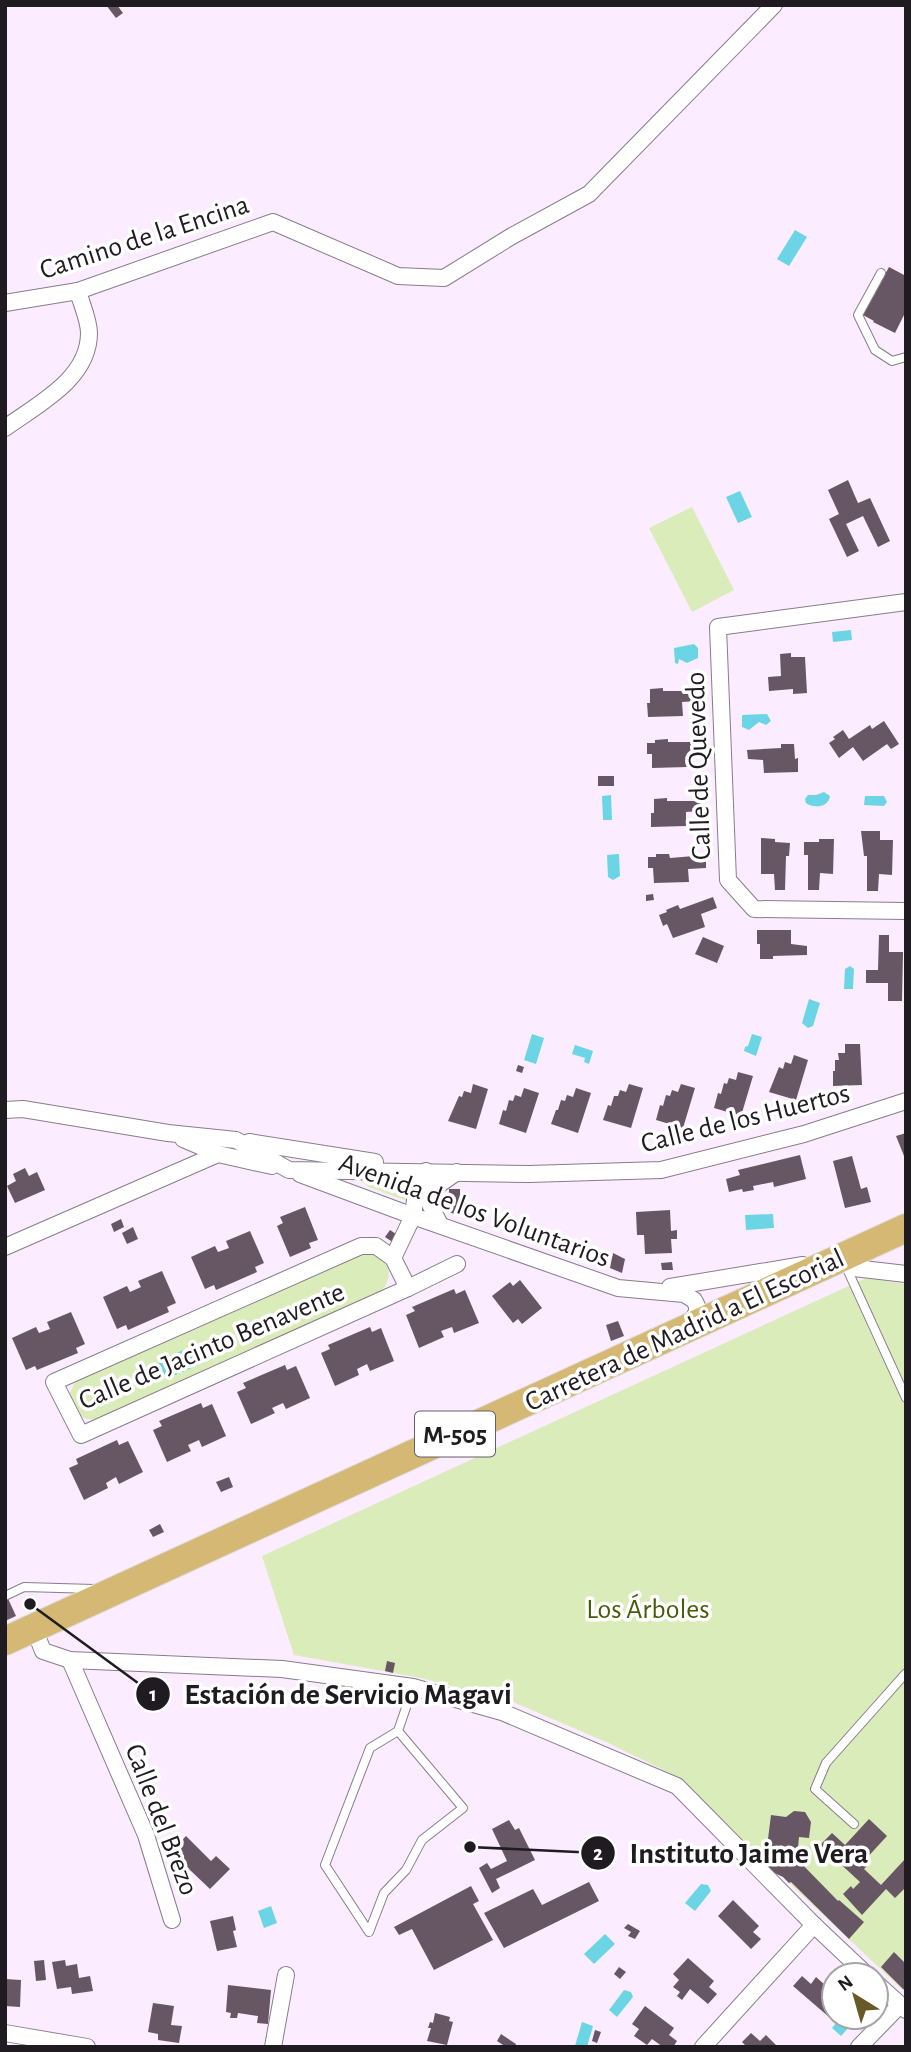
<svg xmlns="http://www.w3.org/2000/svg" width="911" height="2052" font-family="'Alegreya Sans',sans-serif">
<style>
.green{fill:#daecba}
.water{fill:#6cd5e5}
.building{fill:#675764}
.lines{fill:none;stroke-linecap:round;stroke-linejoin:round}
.lane-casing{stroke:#887c8b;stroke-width:10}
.street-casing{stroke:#887c8b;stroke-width:18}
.highway-casing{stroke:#dbdbdb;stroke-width:30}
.lane{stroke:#fff;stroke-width:8}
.street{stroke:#fff;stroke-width:16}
.highway{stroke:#d4b873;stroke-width:28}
.labels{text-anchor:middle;stroke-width:7;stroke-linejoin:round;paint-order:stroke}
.shield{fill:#fff;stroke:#635f64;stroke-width:2}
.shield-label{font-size:26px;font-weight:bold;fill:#201b21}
.street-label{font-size:28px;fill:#201b21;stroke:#fff}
.park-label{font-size:28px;fill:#475c0a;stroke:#fff}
.leader{fill:none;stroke:#201b21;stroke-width:2.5}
.callout-dot{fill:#201b21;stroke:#fff;stroke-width:2.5}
.mark-label{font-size:21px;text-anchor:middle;font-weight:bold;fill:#fff}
.callout-label{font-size:30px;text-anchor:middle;font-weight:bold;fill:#201b21;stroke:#fff;stroke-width:7;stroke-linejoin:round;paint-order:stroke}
</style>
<rect width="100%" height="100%" fill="#fbedff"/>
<g class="green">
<path d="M692,507L734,590L692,612L649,528Z"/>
<path d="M357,1178L410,1184L407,1201L369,1187Z"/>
<path d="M370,1252C390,1259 395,1278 380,1293L99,1418C80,1423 76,1412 68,1397L74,1384L79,1379L362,1253Z"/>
<path d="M866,1278L906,1284V1993L783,1877L762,1867L749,1851L670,1773L606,1742L513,1702L421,1678L294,1655L262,1556Z"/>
</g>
<g class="water">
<path d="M795,230L807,237L789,266L777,259Z"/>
<path d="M740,491L752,517L738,523L726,497Z"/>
<path d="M851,630L852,640L833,642L832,632Z"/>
<path d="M694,644L698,648V658L687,663L679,659L678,664L675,663L674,648Z"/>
<path d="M767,714L771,721L766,725L759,722L749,730L742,727V715Z"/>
<path d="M824,792L830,796C829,807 814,809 806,803L805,799L808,795H816Z"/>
<path d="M611,795L612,820H603L602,796Z"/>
<path d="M865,796H884L887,802L884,806L864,805Z"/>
<path d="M619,854L620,876L613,880L608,877L607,855Z"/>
<path d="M850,966L854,969L853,989H844L845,969Z"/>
<path d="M809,999L820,1003L813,1026L808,1028L802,1023Z"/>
<path d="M532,1034L544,1038L536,1064L524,1060Z"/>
<path d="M752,1034L762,1037L756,1056L744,1051L745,1047L748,1046Z"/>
<path d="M575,1045L593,1051L589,1064L584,1062L585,1058L572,1054Z"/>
<path d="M773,1214L774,1228L746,1230L745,1215Z"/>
<path d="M195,1345L203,1363L166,1379L158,1361Z"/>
<path d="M701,1884L708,1885L711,1891L695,1911L685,1903Z"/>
<path d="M271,1906L277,1923L264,1928L258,1911Z"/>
<path d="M605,1934L615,1944L594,1964L584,1954Z"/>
<path d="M624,1990L631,1992L633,1997L617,2017L609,2010Z"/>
<path d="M841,2017H858L841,2036L832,2028Z"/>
<path d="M582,2022L593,2026L587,2047L575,2046Z"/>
</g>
<g class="building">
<path d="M106,5H117L123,13L116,18Z"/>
<path d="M889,267L906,276V311L895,333L873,322L874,321L863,315Z"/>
<path d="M848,480L858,503L870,498L890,541L878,547L863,516L846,524L859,551L847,557L829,519L839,514L828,490Z"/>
<path d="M791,653V657H805L807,693L793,694V689L769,691L768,677L781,676L780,654Z"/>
<path d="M663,688V691H698V701L682,702L683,716L648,717L647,703H650V689Z"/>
<path d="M884,721L899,744L891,749L887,744L863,761L853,747L839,758L829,743L835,739L833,737L843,730L849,739L870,725L872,729Z"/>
<path d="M668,739V742H702L703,752L687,753V767L652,768V754H647V743H655V740Z"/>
<path d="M781,744H794L795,759L798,758V772L764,773L763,760L748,759L747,750L781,748Z"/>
<rect x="598" y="776" width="16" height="10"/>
<path d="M667,798V801H701L702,811L686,812V826L651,827V813H654V799Z"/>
<path d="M861,831H880V840H893L892,875L879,874L878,891H867V856H864Z"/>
<path d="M761,838L775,839V842L790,843L789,856H786L785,890H775L774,874H761Z"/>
<path d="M819,839H834L833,874L820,873L819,890H808V855H804V842H819Z"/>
<path d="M656,854H669L670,858L706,855V868L688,869L689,882L654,883L653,868H648V857H656Z"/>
<path d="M653,894L654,900L646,901V895Z"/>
<path d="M713,897L717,908L701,914L705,927L673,938L667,924L663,926L659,915L667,912L666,910L678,905L680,909Z"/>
<path d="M757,930H791V944L807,946V955L773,956V959H760V944H757Z"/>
<path d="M879,935H889V952H903L902,1001H888V983H866V970H878Z"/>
<path d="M703,937L724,946L717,963L695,954Z"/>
<path d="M845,1044H860L862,1085L833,1086V1071H835V1060H839L838,1053H845Z"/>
<path d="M794,1055L808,1060L796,1100L769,1092L779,1067L783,1069L785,1062L791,1064Z"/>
<path d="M518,1065L524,1067L522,1073L516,1071Z"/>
<path d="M738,1072L753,1076L741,1116L714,1108L718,1093L721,1094L724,1083L727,1084L729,1078L736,1080Z"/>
<path d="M473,1084L488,1089L476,1129L448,1121L459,1096L462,1097L464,1091L471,1093Z"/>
<path d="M629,1084L643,1088L631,1128L603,1120L608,1105L611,1106L614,1096H618L620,1090L626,1092Z"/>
<path d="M681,1084L695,1088L683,1128L656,1120L660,1105L663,1106L666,1095L670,1096L672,1090L678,1092Z"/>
<path d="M524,1088L539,1093L526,1133L499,1124L503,1110L506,1111L509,1100L513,1101L515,1095L521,1097Z"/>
<path d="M576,1088L591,1093L578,1133L551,1124L556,1110H558L561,1100L565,1101L567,1095L573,1097Z"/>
<path d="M906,1133V1161L896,1136Z"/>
<path d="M800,1155L806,1179L774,1187L773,1182L753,1186L754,1190L743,1192L742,1189L729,1192L726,1179L740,1175L738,1170Z"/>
<path d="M852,1156L861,1189L867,1187L871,1202L845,1208L833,1161Z"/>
<path d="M25,1168L29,1176L37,1172L45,1190L15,1203L7,1186L16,1181L13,1174Z"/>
<path d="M449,1189H460V1216L449,1212Z"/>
<path d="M305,1207L318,1240L309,1243L311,1248L290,1257L277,1226L283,1223L280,1217Z"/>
<path d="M670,1210L671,1231L677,1230V1239H671L672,1253L645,1254L644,1235H637L636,1212Z"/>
<path d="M121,1219L124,1227L114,1232L111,1224Z"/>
<path d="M133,1227L138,1239L127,1244L122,1233Z"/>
<path d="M390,1230L399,1236L394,1243L385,1237Z"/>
<path d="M250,1231L264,1263L255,1267L257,1272L216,1290L214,1285L205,1289L191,1257L215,1246L218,1252L229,1248L226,1241Z"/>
<path d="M613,1253L625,1259L622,1273L610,1268Z"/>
<path d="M672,1262L673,1270H662L661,1263Z"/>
<path d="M162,1271L176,1303L167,1307L169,1312L128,1330L126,1325L117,1329L103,1297L127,1286L130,1292L141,1287L138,1281Z"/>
<path d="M520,1280L542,1308L522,1324L518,1319L513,1323L492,1296L510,1282L513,1286Z"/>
<path d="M454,1289L456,1294L465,1290L479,1323L454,1333L452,1327L441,1331L444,1337L419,1348L406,1315L415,1311L412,1307Z"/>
<path d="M71,1312L85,1344L76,1348L78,1353L37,1370L35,1366L26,1370L12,1338L36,1327L39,1333L50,1329L47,1322Z"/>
<path d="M618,1321L624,1336L611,1341L606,1325Z"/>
<path d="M370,1327L372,1332L381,1328L394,1361L370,1371L367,1364L357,1369L359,1375L335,1386L321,1353L330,1349L328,1345Z"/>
<path d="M285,1365L287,1370L296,1366L310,1398L286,1409L283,1403L272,1408L275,1413L251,1424L237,1392L246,1388L243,1383Z"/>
<path d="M201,1403L203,1408L212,1404L226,1436L202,1447L199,1440L188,1445L191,1451L167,1462L153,1430L162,1426L159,1421Z"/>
<path d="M117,1440L119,1445L128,1441L143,1472L119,1484L116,1477L106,1483L108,1488L84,1500L69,1468L78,1464L76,1459Z"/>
<path d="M229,1477L233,1487L221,1492L216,1482Z"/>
<path d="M160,1524L164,1532L153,1537L149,1530Z"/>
<path d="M5,1592L16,1616L5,1621Z"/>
<path d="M387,1661L395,1663L393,1673L385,1671Z"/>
<path d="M794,1811L805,1812L811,1822L809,1838L799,1837L797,1859L838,1901L839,1900L864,1922L849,1939L791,1882L789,1883L783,1877L762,1867L765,1863L771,1815L786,1817Z"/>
<path d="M869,1819L887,1836L864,1861L868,1865L864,1869L881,1885L906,1858V1887L895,1898L886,1889L862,1915L843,1894L851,1886L853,1889L860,1882L820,1845L832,1833L845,1845Z"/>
<path d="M509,1820L515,1830L519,1828L535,1860L496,1879L500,1888L492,1893L479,1868L487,1863L491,1869L507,1861L492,1829Z"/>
<path d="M186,1836L211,1861L216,1856L230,1869L210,1889L171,1852Z"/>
<path d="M589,1882L599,1901L504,1948L484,1913L533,1889L542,1905Z"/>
<path d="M471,1886L479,1901L473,1904L493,1940L434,1970L412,1929L399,1935L394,1927Z"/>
<path d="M733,1900L759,1926L753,1932L761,1939L751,1949L718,1916Z"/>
<path d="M233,1916L236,1930L233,1931L237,1947L217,1951L210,1921Z"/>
<path d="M628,1924L640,1931L635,1939L628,1936L631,1932L624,1928Z"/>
<path d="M894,1952L906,1964V1990L903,1989L881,1967Z"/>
<path d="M688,1958L714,1981L709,1987L717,1994L708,2004L690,1989L682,2000L677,1996L680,1992L673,1987L679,1980L673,1974Z"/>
<path d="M44,1960L46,1980L36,1981L34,1961Z"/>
<path d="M65,1960L66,1966L77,1964L79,1978L90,1976L93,1991L72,1994L71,1987L57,1989L52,1962Z"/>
<path d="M619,1967L626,1972L620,1979L614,1974Z"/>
<path d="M802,1976L811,1984L816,1977L834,1993V2001L831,2005L834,2011L829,2017L793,1986Z"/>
<path d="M5,1979L21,1980L20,2007L5,2006Z"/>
<path d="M228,1985L271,1990L268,2024L257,2023L258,2016L238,2013L237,2018H230L231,2013L226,2012Z"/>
<path d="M153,2003L174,2006L171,2025L182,2026L179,2043L158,2040V2034L148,2032Z"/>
<path d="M645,2006L674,2028L669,2035L677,2041L673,2047H663L652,2039L647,2045L634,2036L639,2029L632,2024Z"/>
<path d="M435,2013L450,2017L449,2021L453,2022L447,2045L427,2041L431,2028H428L430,2022L433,2023Z"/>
<path d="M595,2030L601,2032L597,2043L592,2041Z"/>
<path d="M751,2033L760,2041L766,2035L778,2047H747L742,2042Z"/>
<path d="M501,2034L516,2044L515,2047H506L497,2041Z"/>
</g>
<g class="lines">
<defs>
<g id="lane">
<path d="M881,273L858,315L875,350L892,361L906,357"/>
<path d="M848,1271L906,1398"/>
<path d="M5,1596L24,1587L94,1589"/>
<path d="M398,1731L463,1808L422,1840L406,1870L384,1893L369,1932L325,1865L370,1748L398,1731L413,1687"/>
<path d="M854,1824L815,1789L826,1763L906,1673"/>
</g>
<g id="street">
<path d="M5,303L78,291L273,222L398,276L444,278L512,236L589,194L774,5"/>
<path d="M5,428C38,404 89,379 89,333C89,320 81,303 78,291"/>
<path d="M906,602L718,627L728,880L754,909L906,911"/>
<path d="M5,1110L23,1109L168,1133L236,1140L289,1170L529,1174L661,1170L804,1134L906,1101"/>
<path d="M183,1139L218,1154L272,1166"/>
<path d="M249,1142L375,1162"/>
<path d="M300,1174L413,1216L618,1288L684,1294L694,1300L697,1306V1312L689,1326"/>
<path d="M440,1225L429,1202L434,1188L457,1172"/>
<path d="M5,1247L218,1154"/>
<path d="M393,1258L408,1288L81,1435L54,1382L361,1246H376L393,1258L413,1216L415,1200L426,1171"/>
<path d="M854,1268L906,1274"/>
<path d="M670,1287L803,1265"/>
<path d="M408,1288L457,1264"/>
<path d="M39,1641L43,1651L70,1660L282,1669L413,1687L502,1712L677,1786L814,1925L867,1975"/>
<path d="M70,1660L146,1835L172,1920"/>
<path d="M876,1983L906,2010"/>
<path d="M5,2033L87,2047"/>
<path d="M273,2047L286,1975"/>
<path d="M703,2047L814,1925"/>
<path d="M859,2047L900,2005"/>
</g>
<path id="highway" d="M5,1641L906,1228"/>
</defs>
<use href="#lane" class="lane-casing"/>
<use href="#street" class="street-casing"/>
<use href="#highway" class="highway-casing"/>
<use href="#lane" class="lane"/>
<use href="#street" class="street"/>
<use href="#highway" class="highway"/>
</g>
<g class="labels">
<rect class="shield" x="415" y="1411.5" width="80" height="45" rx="5"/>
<g class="shield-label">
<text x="455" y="1443">M-505</text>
</g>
<g class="street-label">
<text transform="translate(144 236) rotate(-18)" y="10">Camino de la Encina</text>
<text transform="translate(697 766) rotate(-92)" y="10">Calle de Quevedo</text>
<text transform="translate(745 1117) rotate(-14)" y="10">Calle de los Huertos</text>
<text transform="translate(475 1209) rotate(20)" y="10">Avenida de los Voluntarios</text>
<text transform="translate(684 1329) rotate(-25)" y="10">Carretera de Madrid a El Escorial</text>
<text transform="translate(211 1345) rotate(-23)" y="10">Calle de Jacinto Benavente</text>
<text transform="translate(163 1819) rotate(69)" y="10">Calle del Brezo</text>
</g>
<g class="park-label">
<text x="648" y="1618">Los Árboles</text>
</g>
</g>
<path class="leader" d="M30 1604L153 1694M470 1847L598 1853"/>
<g class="callout-dot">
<circle cx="30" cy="1604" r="7"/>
<circle cx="470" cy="1847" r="7"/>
<circle cx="153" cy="1694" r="18"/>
<circle cx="598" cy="1853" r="18"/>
</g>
<g class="mark-label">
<text x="153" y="1701">1</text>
<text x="598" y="1860">2</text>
</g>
<g class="callout-label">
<text x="348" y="1704">Estación de Servicio Magavi</text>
<text x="749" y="1863">Instituto Jaime Vera</text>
</g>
<rect width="911" height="2052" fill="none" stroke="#201b21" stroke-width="14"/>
<g transform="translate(855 1996) rotate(323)"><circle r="33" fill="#ffffff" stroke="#a6a4a6" stroke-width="2"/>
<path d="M0-5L12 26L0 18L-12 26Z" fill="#685a27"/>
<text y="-10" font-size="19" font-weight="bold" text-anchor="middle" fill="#201b21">N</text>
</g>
</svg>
